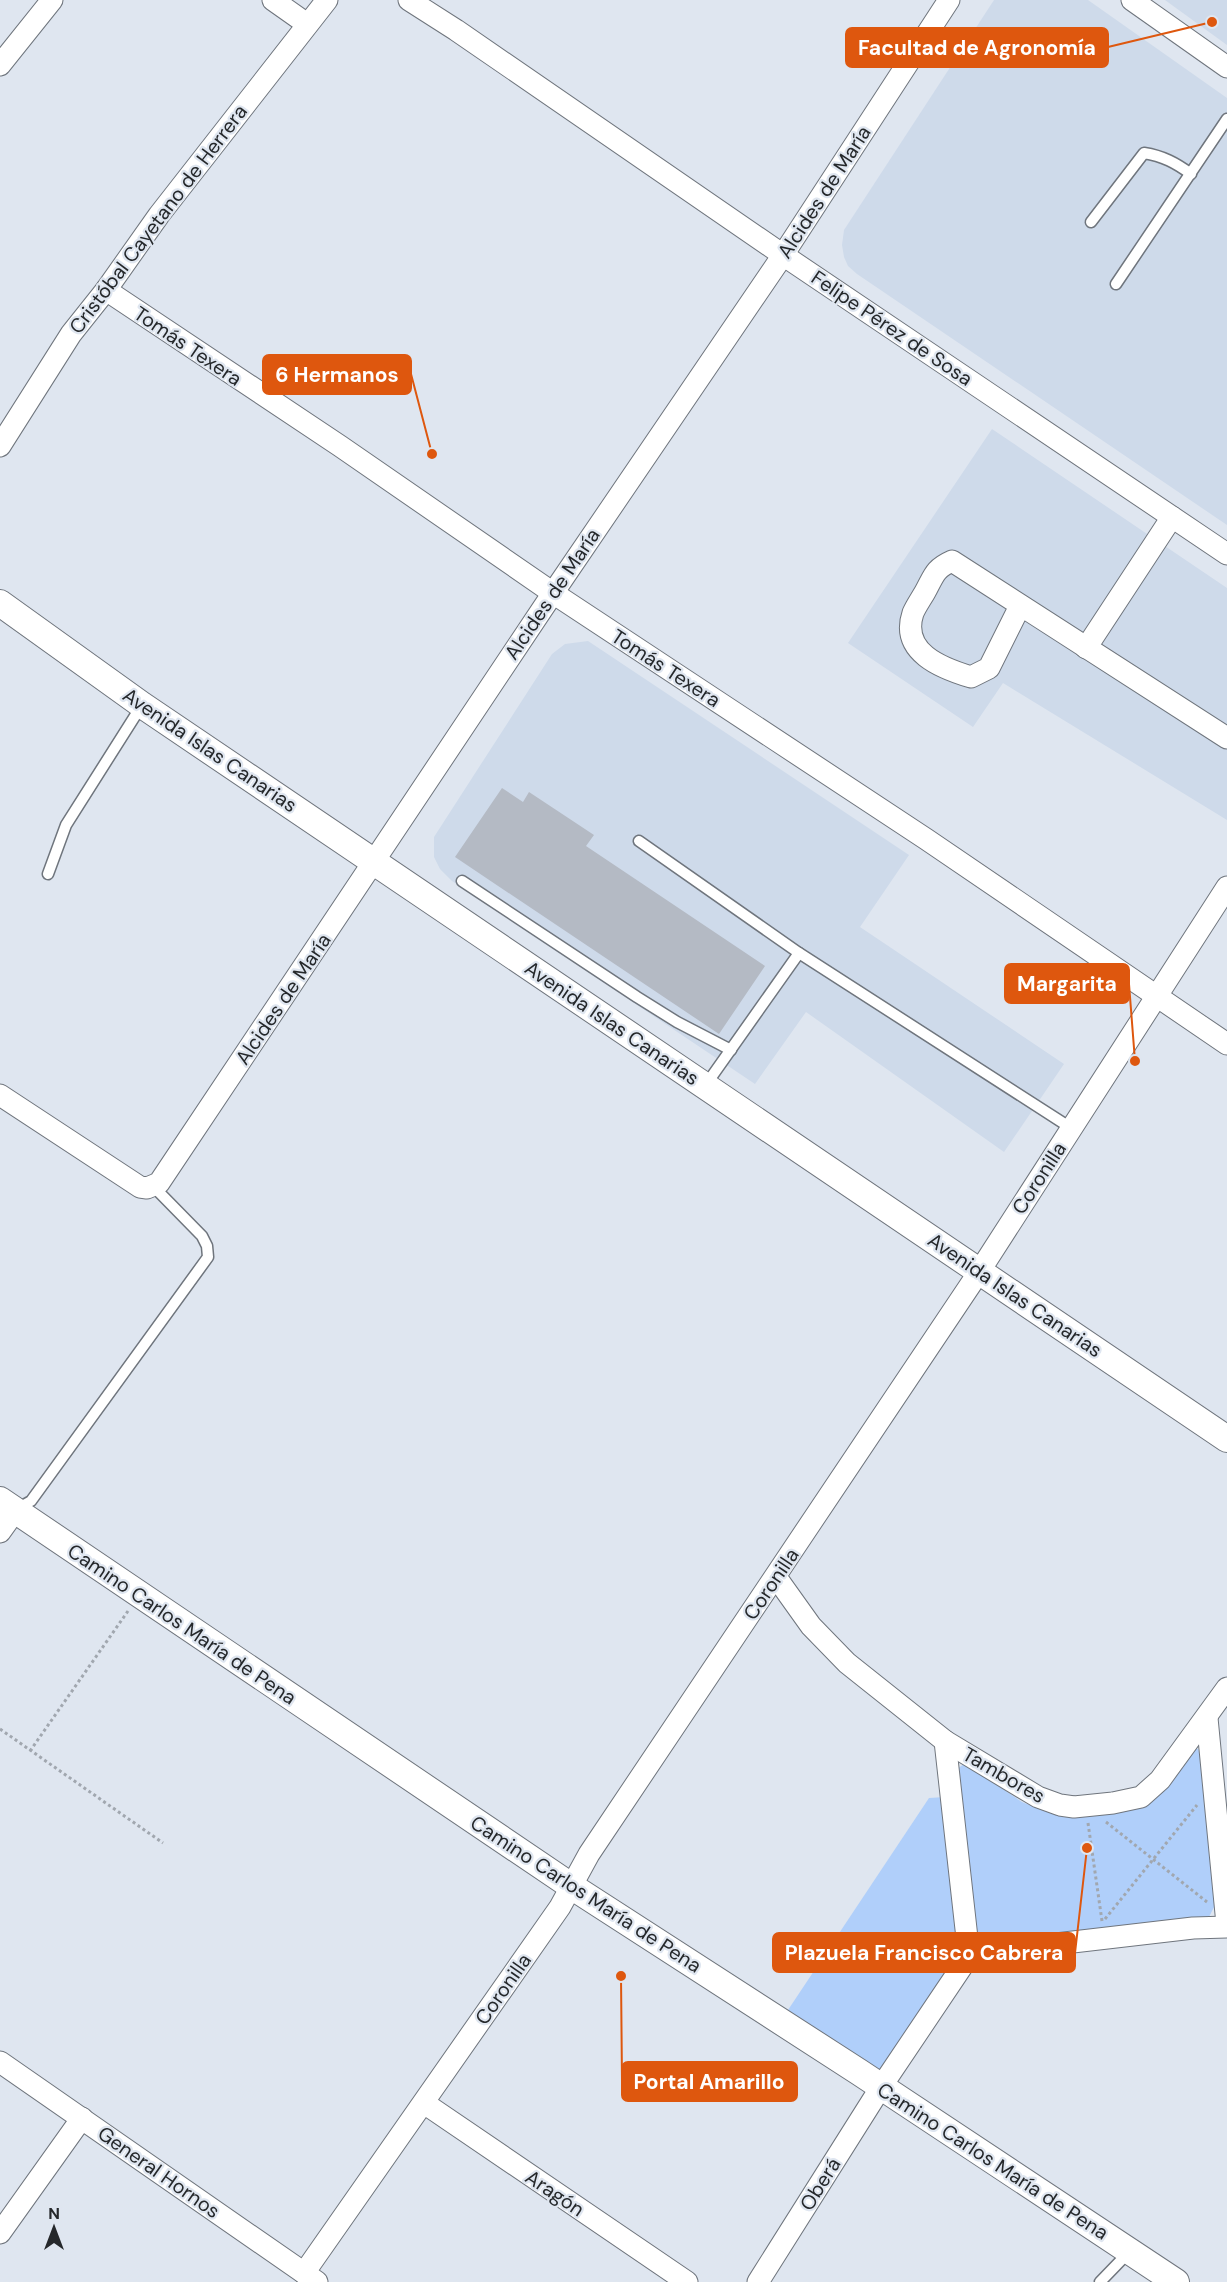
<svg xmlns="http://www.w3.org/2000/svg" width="1227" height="2282" font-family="'DM Sans',sans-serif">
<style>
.built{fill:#cedaea}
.green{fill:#b0cffa}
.building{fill:#b4bac4}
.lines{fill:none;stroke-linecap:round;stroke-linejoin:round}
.service-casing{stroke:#6f757d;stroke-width:13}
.minor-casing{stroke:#6f757d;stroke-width:23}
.tertiary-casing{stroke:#6f757d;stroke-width:28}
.path{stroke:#a1a7af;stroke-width:3;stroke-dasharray:3 3;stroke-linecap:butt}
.service{stroke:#fff;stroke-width:10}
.minor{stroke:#fff;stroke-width:21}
.tertiary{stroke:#fff;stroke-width:26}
.labels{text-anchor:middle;stroke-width:4.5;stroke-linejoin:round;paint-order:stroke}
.street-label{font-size:20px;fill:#25282b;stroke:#dfe6f0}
.leader{fill:none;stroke:#de570e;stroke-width:2}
.callout-dot{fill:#de570e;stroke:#dfe6f0;stroke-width:2}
.callout{fill:#de570e;stroke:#de570e;stroke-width:2}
.callout-label{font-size:21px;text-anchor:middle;font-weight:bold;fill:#fff}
</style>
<rect width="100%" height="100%" fill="#dfe6f0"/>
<g class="built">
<path d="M994,0H1088L1227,98V525L857,274L848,266L844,257L842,245L844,230Z"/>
<path d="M1165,0H1227V45Z"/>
<path d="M992,429L1227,588V820L1003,683L973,727L848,643Z"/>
<path d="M588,641L909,855L860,927L1064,1064L1004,1152L806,1012L755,1084L452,881L440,869L434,857V837L552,654L565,644Z"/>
</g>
<g class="green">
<path d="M1193,1748L1198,1749L1200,1753L1209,1816L1216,1903L1209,1917L979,1944L975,1941L957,1769L964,1764L969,1766L1022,1802L1044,1811L1064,1815L1120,1809Z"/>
<path d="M945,1797L960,1938L958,1955L887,2063L875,2074L786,2013L929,1798Z"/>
</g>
<path class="building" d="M502,788L523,802L529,792L594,835L586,846L765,966L719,1034L455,857Z"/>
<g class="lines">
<defs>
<g id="service">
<path d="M1091,222L1144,153C1163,156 1176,163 1191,174"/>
<path d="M1116,284L1227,119"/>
<path d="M639,841L799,953L1071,1128"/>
<path d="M48,874L66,825L142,705"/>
<path d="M462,881L637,997L677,1022L731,1050"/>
<path d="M705,1086L799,953"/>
<path d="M15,1510L31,1501L208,1257L207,1246L202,1236L153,1186"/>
<path d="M1100,2282L1129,2252"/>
</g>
<g id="minor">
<path d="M273,0L307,24"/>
<path d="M409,0L456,30L783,255L1227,554"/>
<path d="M1132,0L1227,67"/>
<path d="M0,65L52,0"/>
<path d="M106,290L340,446L553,593L926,839L1227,1044"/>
<path d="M0,446L71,334L106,290L159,215L327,0"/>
<path d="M1020,606L989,668L971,677C941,668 900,652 913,613C916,606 921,599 925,592C934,576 934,569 952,561L1227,738"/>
<path d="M1086,648L1172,517"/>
<path d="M0,1095L140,1187L147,1188L159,1183L553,593L783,255L949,0"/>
<path d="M0,1532L15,1511"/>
<path d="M776,1577L811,1626L847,1663L945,1741L1038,1797L1060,1805L1074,1807L1113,1803L1141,1797L1160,1780L1227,1688"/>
<path d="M1207,1718L1227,1924"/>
<path d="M945,1741L969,1956"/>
<path d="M0,2062L317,2282"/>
<path d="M424,2103L687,2282"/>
<path d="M0,2233L82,2118"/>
<path d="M304,2273L560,1907L589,1854L979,1272L1227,887"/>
<path d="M758,2282L881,2087L969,1956L996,1951L1193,1928L1227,1927"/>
</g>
<g id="tertiary">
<path d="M0,603L142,705L1227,1439"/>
<path d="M0,1500L571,1886L859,2072L1176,2282"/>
</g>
</defs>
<use href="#service" class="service-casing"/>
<use href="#minor" class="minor-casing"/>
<use href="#tertiary" class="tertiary-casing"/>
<g class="path">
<path d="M0,1729L163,1843"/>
<path d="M30,1751L128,1611"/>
<path d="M1106,1822L1207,1902"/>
<path d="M1088,1823L1102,1921"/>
<path d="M1105,1919L1197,1805"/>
</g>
<use href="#service" class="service"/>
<use href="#minor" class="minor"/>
<use href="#tertiary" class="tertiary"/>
</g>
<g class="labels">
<g class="street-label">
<text transform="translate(824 192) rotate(-57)" y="7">Alcides de María</text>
<text transform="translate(158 219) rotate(-53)" y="7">Cristóbal Cayetano de Herrera</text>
<text transform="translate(892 328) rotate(34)" y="7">Felipe Pérez de Sosa</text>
<text transform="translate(188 346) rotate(34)" y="7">Tomás Texera</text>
<text transform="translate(552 594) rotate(-56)" y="7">Alcides de María</text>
<text transform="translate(666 668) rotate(33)" y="7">Tomás Texera</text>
<text transform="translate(210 750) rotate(34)" y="7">Avenida Islas Canarias</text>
<text transform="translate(283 999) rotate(-56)" y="7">Alcides de María</text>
<text transform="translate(612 1023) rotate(34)" y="7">Avenida Islas Canarias</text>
<text transform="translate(1039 1178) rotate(-57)" y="7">Coronilla</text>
<text transform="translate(1015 1295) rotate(34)" y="7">Avenida Islas Canarias</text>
<text transform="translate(771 1584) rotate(-56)" y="7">Coronilla</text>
<text transform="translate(182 1624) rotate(34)" y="7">Camino Carlos María de Pena</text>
<text transform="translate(1004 1775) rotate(30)" y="7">Tambores</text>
<text transform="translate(586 1894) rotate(33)" y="7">Camino Carlos María de Pena</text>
<text transform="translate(503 1989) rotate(-55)" y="7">Coronilla</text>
<text transform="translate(993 2161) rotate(33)" y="7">Camino Carlos María de Pena</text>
<text transform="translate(159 2172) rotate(35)" y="7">General Hornos</text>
<text transform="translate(820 2184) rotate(-58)" y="7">Oberá</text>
<text transform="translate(555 2193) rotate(34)" y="7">Aragón</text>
</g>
</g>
<path class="leader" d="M1212 22L1108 47M432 454L411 374M1135 1061L1129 984M1087 1848L1075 1953M621 1976L622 2081"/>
<g class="callout-dot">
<circle cx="1212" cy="22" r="6"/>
<circle cx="432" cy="454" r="6"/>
<circle cx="1135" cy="1061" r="6"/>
<circle cx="1087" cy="1848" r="6"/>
<circle cx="621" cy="1976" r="6"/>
</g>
<g class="callout">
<rect x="846" y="28" width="262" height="39" rx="6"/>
<rect x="263" y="355" width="148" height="39" rx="6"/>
<rect x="1005" y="964" width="124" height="39" rx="6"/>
<rect x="773" y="1933" width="302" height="39" rx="6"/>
<rect x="622" y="2062" width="175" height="39" rx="6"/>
</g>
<g class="callout-label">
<text x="977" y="55">Facultad de Agronomía</text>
<text x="337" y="382">6 Hermanos</text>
<text x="1067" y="991">Margarita</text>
<text x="924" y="1960">Plazuela Francisco Cabrera</text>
<text x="709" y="2089">Portal Amarillo</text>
</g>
<g transform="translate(54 2228)" stroke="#dfe6f0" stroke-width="4.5" paint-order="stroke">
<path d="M0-4.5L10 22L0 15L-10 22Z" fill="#25282b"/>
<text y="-9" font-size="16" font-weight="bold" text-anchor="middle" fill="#25282b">N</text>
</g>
</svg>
